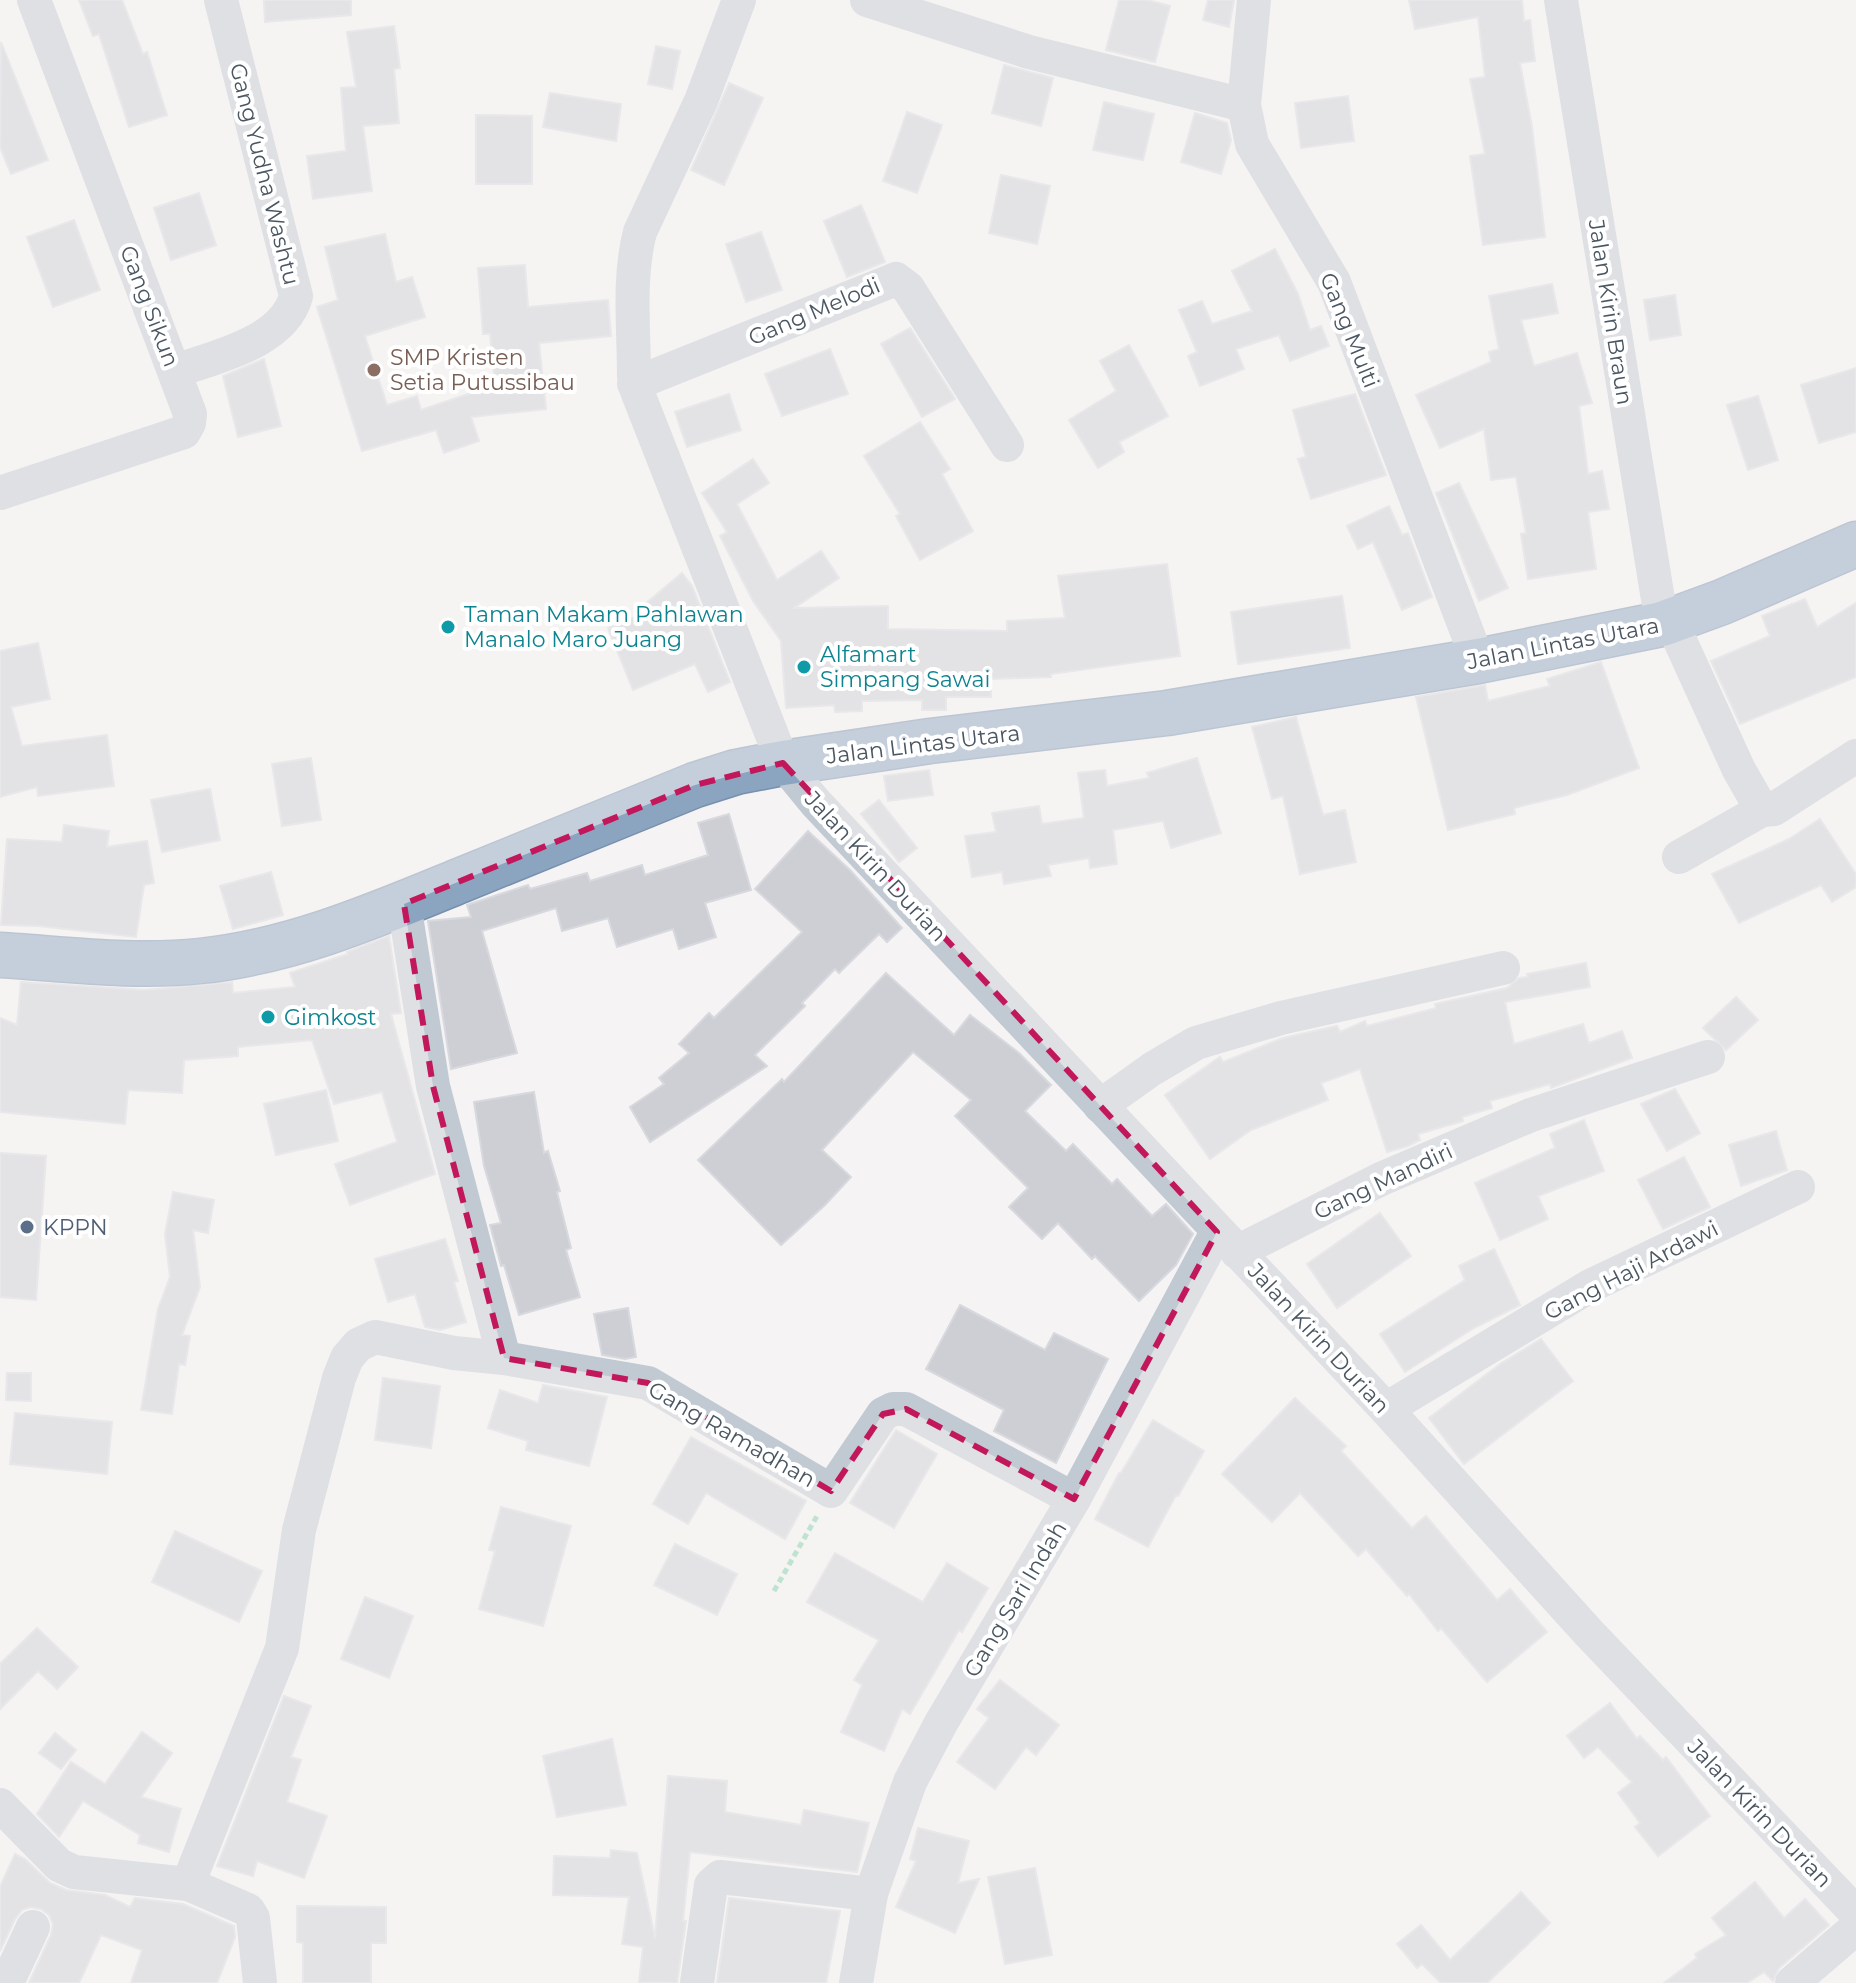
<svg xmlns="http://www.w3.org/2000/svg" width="1856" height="1983" font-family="Montserrat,sans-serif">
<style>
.building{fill:#cdcfd5;stroke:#d7d9de;stroke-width:2}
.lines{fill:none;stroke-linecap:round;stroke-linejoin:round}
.highway-casing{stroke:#7690ad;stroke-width:47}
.path{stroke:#7ad0a6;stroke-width:5;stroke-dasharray:6 4;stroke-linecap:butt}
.minor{stroke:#c1cad2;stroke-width:34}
.highway{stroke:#8ba5c1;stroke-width:44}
.marked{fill:none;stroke:#c2185b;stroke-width:6;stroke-dasharray:16 10;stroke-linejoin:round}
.education-dot{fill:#8d6e63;stroke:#fff;stroke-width:3}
.culture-dot{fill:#0f9aa8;stroke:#fff;stroke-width:3}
.service-dot{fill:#5c6f8a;stroke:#fff;stroke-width:3}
.labels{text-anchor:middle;stroke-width:8;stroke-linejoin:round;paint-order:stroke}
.street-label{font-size:22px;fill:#4a5661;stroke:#fff}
.education-label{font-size:22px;fill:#785e54;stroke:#fff;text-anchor:start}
.culture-label{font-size:22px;fill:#0d838f;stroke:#fff;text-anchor:start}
.service-label{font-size:22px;fill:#4e5e75;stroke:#fff;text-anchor:start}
</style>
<rect width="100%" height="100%" fill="#f5f3f3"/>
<g class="building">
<path d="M79,0H122L143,54L147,52L167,115L129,127L99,34L93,36Z"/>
<path d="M264,0H351V15L265,22Z"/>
<path d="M1119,0H1147L1170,6L1155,62L1106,50Z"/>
<path d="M1208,0H1234L1229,27L1203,20Z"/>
<path d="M1409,0H1522L1524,21L1530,20L1535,61L1520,63L1532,127L1545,237L1483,245L1470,156L1485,154L1470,79L1485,77L1478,17L1415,29Z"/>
<path d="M394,26L400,68L394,69L399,123L363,126L372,191L313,199L307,156L346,151L341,88L356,87L347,32Z"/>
<path d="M1,42L48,160L11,174L0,147Z"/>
<path d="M656,46L680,51L672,89L648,84Z"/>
<path d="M1004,65L1053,78L1041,126L992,113Z"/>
<path d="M729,83L763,98L724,185L691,170Z"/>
<path d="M550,93L621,104L616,141L543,127Z"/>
<path d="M1348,96L1354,141L1301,148L1295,103Z"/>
<path d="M1104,102L1154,114L1143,160L1093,150Z"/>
<path d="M907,112L942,125L917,193L883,181Z"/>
<path d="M1195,113L1227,123L1231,140L1221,174L1181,162Z"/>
<path d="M476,115L532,116V184H476Z"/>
<path d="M1001,175L1050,186L1037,244L989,233Z"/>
<path d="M199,193L216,245L171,260L154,208Z"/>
<path d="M861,205L885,262L847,277L824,221Z"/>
<path d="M74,220L100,290L53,307L27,237Z"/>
<path d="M761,232L782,290L746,302L726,244Z"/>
<path d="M385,234L396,282L412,277L425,317L365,336L387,405L417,396L421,410L495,385L490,334H483L478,268L525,265L528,307L608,300L611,336L539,343L546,409L471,417L479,441L444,453L436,430L362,451L317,307L338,300L325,247Z"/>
<path d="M1275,249L1298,294L1310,330L1321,326L1329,346L1290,361L1279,335L1236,349L1244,369L1200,386L1188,356L1197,352L1179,310L1202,301L1212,324L1252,311L1232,271Z"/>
<path d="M1552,284L1558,313L1521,320L1534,366L1577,353L1592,403L1579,406L1588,474L1602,471L1609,509L1588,512L1596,569L1528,579L1521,534L1526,533L1516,477L1491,480L1484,429L1440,448L1416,395L1491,362L1489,352L1499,349L1489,296Z"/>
<path d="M1675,295L1681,335L1650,340L1644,300Z"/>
<path d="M910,328L955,399L922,417L881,344Z"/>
<path d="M1129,345L1168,416L1119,442L1124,452L1098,468L1069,420L1116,391L1100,361Z"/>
<path d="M830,349L848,394L782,416L765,374Z"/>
<path d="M264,359L281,426L238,437L223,376Z"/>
<path d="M1856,368V432L1819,443L1801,385Z"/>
<path d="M729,394L741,430L687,447L675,412Z"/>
<path d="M1355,394L1386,475L1311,499L1298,459L1306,457L1293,410Z"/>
<path d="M1758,396L1778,460L1748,470L1727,405Z"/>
<path d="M920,422L950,469L942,474L973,531L920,560L896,516L900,514L864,456Z"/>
<path d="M753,459L769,483L737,504L777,580L821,551L839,578L794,608L888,606V629L1007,631V621L1065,618L1058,576L1167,564L1180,656L1051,674V677L991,679V697H946V710H922V700L862,701V711L835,712L834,705L786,708L781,641L753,601L720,536L727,532L702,493Z"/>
<path d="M1459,483L1508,588L1479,601L1436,493Z"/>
<path d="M1389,506L1402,535L1408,533L1432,597L1402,610L1373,542L1358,549L1347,526Z"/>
<path d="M682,573L692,586L730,682L708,692L695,664L633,690L608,628L650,611L645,604Z"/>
<path d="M1342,596L1350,648L1238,664L1231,612Z"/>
<path d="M1805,599L1817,627L1856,603V677L1740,724L1711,661L1770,636L1762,616Z"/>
<path d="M38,643L50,699L11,707L22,746L107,735L114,786L38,796L37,787L0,797V651Z"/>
<path d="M1601,662L1639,768L1567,795L1514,808L1515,814L1448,830L1416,697L1485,685L1488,701L1550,686L1547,679Z"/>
<path d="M1296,717L1323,815L1345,810L1356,862L1300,874L1283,796L1272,799L1252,727Z"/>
<path d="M311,758L321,820L282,826L272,764Z"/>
<path d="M1197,758L1221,833L1171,848L1163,821L1113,830L1117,864L1090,868L1089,858L1048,865L1051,876L1004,884L1002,872L972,877L965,836L996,832L992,813L1039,806L1042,824L1084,818L1078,773L1105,770L1107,786L1149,778L1147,773Z"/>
<path d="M929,770L933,795L888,801L884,776Z"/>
<path d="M210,789L220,840L162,852L151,800Z"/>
<path d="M879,800L917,848L899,862L861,814Z"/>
<path d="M729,814L751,890L705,903L716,937L679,949L673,929L617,947L608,918L562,931L556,908L482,931L517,1053L451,1069L428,921L471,917L467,905L528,885L530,889L587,873L590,881L642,865L645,875L708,855L698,823Z"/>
<path d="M1820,819L1856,874V887L1832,902L1821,885L1739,923L1712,874L1789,839Z"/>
<path d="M64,825L109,831L107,847L147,841L154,883L144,885L136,937L39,926L1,925L7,839L62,842Z"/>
<path d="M808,831L851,871L902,928L887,942L879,934L839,973L835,969L802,1003L805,1006L755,1055L767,1066L650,1142L630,1107L664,1084L659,1078L689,1053L679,1044L709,1013L714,1018L802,932L755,889Z"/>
<path d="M271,872L283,915L233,929L220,886Z"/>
<path d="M389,936L401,1013L391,1014L435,1174L350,1205L335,1164L397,1142L382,1092L334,1104L312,1040L238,1047V1056L184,1060L182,1093L128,1090L125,1124L0,1112V1018L17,1025L21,982L145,990L232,982L233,993L295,987L290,973L348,954L347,952Z"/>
<path d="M1586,963L1590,987L1505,1002L1514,1044L1583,1024L1589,1043L1622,1031L1632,1058L1551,1088L1550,1084L1490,1101L1492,1108L1462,1117L1463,1121L1418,1134L1420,1140L1408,1146L1387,1152L1360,1069L1321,1083L1328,1100L1251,1130L1210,1159L1165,1095L1220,1057L1223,1062L1283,1038L1337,1026L1340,1032L1365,1021L1367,1026L1436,1008L1435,1004L1507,988L1519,978L1528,977L1527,974Z"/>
<path d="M886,973L954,1035L970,1015L1019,1053L1051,1085L1025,1111L1066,1151L1073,1144L1112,1184L1117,1179L1152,1216L1166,1204L1193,1234L1176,1265L1139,1301L1095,1256L1092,1259L1058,1223L1042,1239L1009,1207L1028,1188L955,1116L971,1100L913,1052L822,1150L851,1177L825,1205L781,1245L698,1160L782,1079L784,1082Z"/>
<path d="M1736,997L1758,1020L1726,1050L1703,1028Z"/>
<path d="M1675,1089L1700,1133L1667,1151L1641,1104Z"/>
<path d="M326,1090L338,1141L276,1155L264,1104Z"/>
<path d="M534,1092L544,1153L548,1151L560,1191L557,1192L571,1248L566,1250L580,1297L519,1315L504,1265L501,1266L490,1225L501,1223L484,1166L474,1102Z"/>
<path d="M1584,1120L1604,1171L1538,1196L1548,1219L1500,1240L1475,1183L1555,1148L1550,1134Z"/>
<path d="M1776,1131L1787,1170L1741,1186L1729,1145Z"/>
<path d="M0,1153L46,1156L36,1300L0,1297Z"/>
<path d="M1684,1157L1710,1207L1663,1229L1638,1180Z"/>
<path d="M173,1192L214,1200L208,1233L193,1230L200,1287L182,1335L190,1336L185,1365L179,1364L172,1414L141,1410L158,1309L170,1277L165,1234Z"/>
<path d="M1380,1213L1411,1256L1337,1308L1307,1264Z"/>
<path d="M445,1239L458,1281L454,1282L466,1322L440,1330L425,1327L415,1294L388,1302L375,1259Z"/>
<path d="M1494,1249L1520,1305L1474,1328L1405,1372L1380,1334L1465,1280L1459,1266Z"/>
<path d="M960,1305L1045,1350L1054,1333L1108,1359L1056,1463L994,1431L1004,1410L926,1369Z"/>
<path d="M628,1308L636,1357L625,1359L602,1355L594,1314Z"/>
<path d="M1541,1339L1573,1381L1464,1464L1429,1418L1500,1364Z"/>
<path d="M7,1373H31V1401L6,1400Z"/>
<path d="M383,1378L440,1386L431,1448L375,1440Z"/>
<path d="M543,1385L607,1397L589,1466L526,1450L528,1441L488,1428L500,1390L538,1403Z"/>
<path d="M1295,1398L1346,1446L1341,1451L1412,1528L1426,1516L1497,1600L1510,1589L1547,1632L1487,1682L1441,1628L1438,1631L1409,1594L1407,1596L1366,1549L1358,1556L1300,1493L1272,1522L1222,1474Z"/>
<path d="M15,1413L112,1422L107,1474L10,1464Z"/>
<path d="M1153,1420L1204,1451L1178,1496L1176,1495L1148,1547L1095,1519L1119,1473H1121Z"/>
<path d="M896,1430L937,1454L894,1528L850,1503Z"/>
<path d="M691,1437L806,1501L785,1539L706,1493L688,1524L653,1504Z"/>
<path d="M501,1507L571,1526L543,1626L479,1609L495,1551L489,1550Z"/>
<path d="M175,1531L262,1571L239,1622L152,1582Z"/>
<path d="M675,1544L737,1574L717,1615L654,1585Z"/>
<path d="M835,1553L923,1602L947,1563L988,1588L962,1632L959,1630L910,1714L902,1709L884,1751L841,1732L862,1685L854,1680L879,1640L807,1602Z"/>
<path d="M365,1597L413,1616L389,1678L341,1659Z"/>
<path d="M37,1628L78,1667L57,1689L38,1671L0,1709V1664Z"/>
<path d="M1000,1680L1059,1725L1036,1755L1026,1747L995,1789L957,1762L989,1718L977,1709Z"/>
<path d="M284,1696L311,1706L291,1757L301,1760L287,1802L327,1816L304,1878L257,1861L253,1876L217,1866Z"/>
<path d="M1610,1703L1637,1739L1640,1736L1663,1760L1666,1757L1710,1816L1658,1856L1635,1827L1640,1823L1618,1793L1632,1782L1598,1747L1584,1758L1567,1736Z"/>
<path d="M142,1732L172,1753L141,1797L181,1809L169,1852L138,1843L140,1835L83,1801L59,1837L37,1814L71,1762L105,1784Z"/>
<path d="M55,1733L76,1750L61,1769L39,1753Z"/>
<path d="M612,1739L626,1805L557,1817L543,1756Z"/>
<path d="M668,1776L727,1781L725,1812L801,1825L804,1810L869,1823L857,1872L690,1852L683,1921H686L677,1983L639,1982L643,1947L622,1944L629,1897L553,1895L554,1856L610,1858L611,1850L637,1853L655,1938Z"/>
<path d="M918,1828L969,1841L958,1883L979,1879L955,1933L896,1907L916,1861L910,1859Z"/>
<path d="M15,1854L25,1859L50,1883L66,1890L105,1895L130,1907L135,1898L183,1904L234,1926L235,1937L217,1983H131L142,1950L101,1935L79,1983H29L51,1935L53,1924L49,1915L41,1909L30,1907L22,1910L15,1919L0,1951V1887Z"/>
<path d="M1035,1868L1052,1955L1005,1964L988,1877Z"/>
<path d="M1755,1882L1784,1918L1805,1899L1829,1925L1779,1968L1773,1981L1764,1972L1747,1983H1664L1697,1958L1695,1954L1726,1935L1712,1918Z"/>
<path d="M1521,1892L1550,1923L1487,1983H1441L1422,1964L1417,1968L1397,1944L1421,1925L1450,1960Z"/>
<path d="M729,1898L840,1911L826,1983H717Z"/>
<path d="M297,1906L386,1907V1943H371V1983H303V1943L297,1942Z"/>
</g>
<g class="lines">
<defs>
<path id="highway" d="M0,955C66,959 134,968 200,961C290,952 376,915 459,881C538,849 616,817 695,785L736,772L783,763L930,741L1167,713L1478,661L1662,624L1722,602L1856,544"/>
</defs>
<use href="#highway" class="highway-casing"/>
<path class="path" d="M774,1591L817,1516"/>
<g class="minor">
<path d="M739,0L701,101L640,232C628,278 634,328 634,376L637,391L783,763L815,802L1386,1409L1588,1632L1856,1913"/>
<path d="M867,0L1029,52L1244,105"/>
<path d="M1254,0L1244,105L1252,144L1334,282L1478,661"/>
<path d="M1561,0L1662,624"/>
<path d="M175,371C216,357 284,342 296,296L221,0"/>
<path d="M634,384L896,279L908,288L1007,445"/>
<path d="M0,493L184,432L189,423L190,414L34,0"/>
<path d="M1671,621L1739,770L1762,810L1774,809L1856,756"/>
<path d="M1679,857L1762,810"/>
<path d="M404,904L433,1086L504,1358L648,1383L831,1491L883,1414L893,1409H906L1074,1499"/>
<path d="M1100,1106L1152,1069L1196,1043L1281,1018L1503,968"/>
<path d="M1237,1252L1381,1179L1531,1115L1708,1057"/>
<path d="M1386,1409L1590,1286L1798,1187"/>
<path d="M0,1805L59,1865L74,1872L188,1884"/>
<path d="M7,1983L33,1927"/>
<path d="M260,1983L253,1918L248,1910L188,1884L282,1648L299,1530L339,1378L347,1358L358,1345L375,1337L454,1353L504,1358"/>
<path d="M697,1983L711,1885L720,1877L871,1894"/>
<path d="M856,1983L871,1894L910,1782L941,1723L1074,1499L1217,1232"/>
<path d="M1792,1983L1856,1928"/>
</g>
<use href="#highway" class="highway"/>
</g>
<path d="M0 0H1856V1983H0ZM783,763L1217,1232L1074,1499L906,1409L883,1414L831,1491L648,1383L504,1358L433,1086L404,904L695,785Z" fill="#f5f3f3" fill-opacity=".55" fill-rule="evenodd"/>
<path class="marked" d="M783,763L1217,1232L1074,1499L906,1409L883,1414L831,1491L648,1383L504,1358L433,1086L404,904L695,785Z"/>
<circle class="education-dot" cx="374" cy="370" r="8"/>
<g class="culture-dot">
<circle cx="448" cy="627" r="8"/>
<circle cx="804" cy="667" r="8"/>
<circle cx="268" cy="1017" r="8"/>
</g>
<circle class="service-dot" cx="27" cy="1227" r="8"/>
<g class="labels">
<g class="street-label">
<text transform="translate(265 174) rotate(76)" y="8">Gang Yudha Washtu</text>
<text transform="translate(150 306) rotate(69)" y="8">Gang Sikun</text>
<text transform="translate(814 311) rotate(-23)" y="8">Gang Melodi</text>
<text transform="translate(1611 312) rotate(81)" y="8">Jalan Kirin Braun</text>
<text transform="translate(1350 330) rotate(68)" y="8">Gang Multi</text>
<text transform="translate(1563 643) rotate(-11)" y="8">Jalan Lintas Utara</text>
<text transform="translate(923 744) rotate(-7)" y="8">Jalan Lintas Utara</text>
<text transform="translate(876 866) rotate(47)" y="8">Jalan Kirin Durian</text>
<text transform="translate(1383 1181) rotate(-25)" y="8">Gang Mandiri</text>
<text transform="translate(1631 1270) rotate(-27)" y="8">Gang Haji Ardawi</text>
<text transform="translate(1319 1338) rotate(47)" y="8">Jalan Kirin Durian</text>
<text transform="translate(732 1434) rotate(30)" y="8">Gang Ramadhan</text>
<text transform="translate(1015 1599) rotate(-59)" y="8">Gang Sari Indah</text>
<text transform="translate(1760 1813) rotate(46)" y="8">Jalan Kirin Durian</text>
</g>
<g class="education-label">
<text x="390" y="365">SMP Kristen<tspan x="390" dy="25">Setia Putussibau</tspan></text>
</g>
<g class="culture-label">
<text x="464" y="622">Taman Makam Pahlawan<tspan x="464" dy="25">Manalo Maro Juang</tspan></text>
<text x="820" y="662">Alfamart<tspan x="820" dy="25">Simpang Sawai</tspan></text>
<text x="284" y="1025">Gimkost</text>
</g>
<g class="service-label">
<text x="43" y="1235">KPPN</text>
</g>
</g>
</svg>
